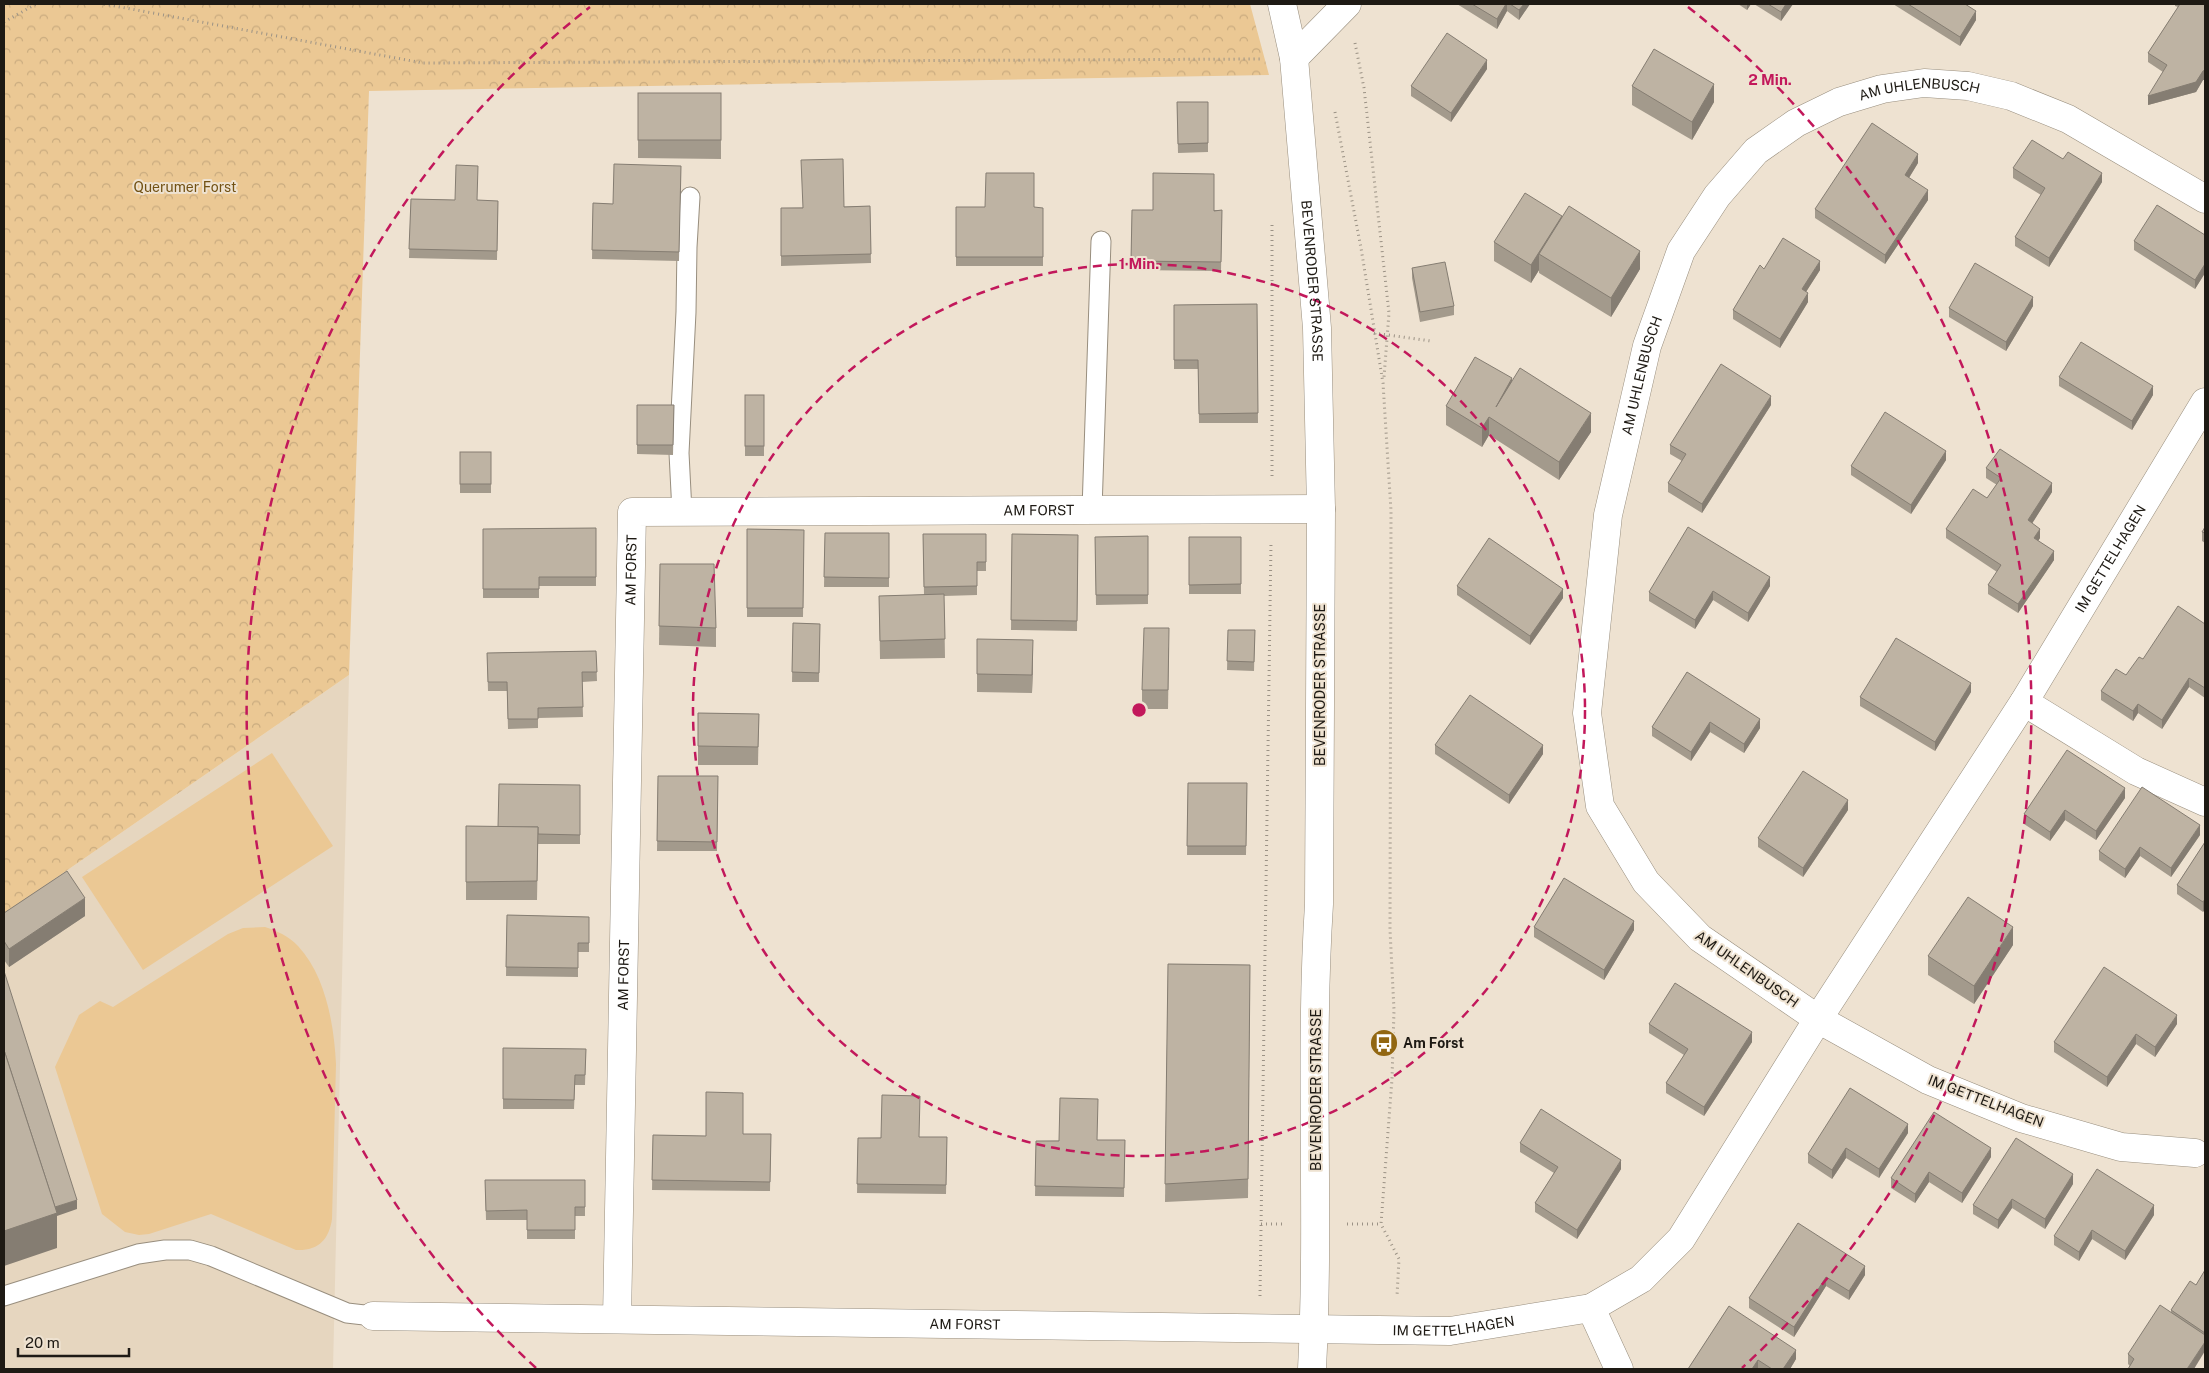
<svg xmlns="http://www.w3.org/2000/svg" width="2209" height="1373" font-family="'Public Sans',sans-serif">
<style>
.built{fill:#e6d6bf}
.forest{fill:url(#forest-crowns)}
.pitch{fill:#ebc894}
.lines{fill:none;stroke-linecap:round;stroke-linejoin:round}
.service-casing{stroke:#988e7e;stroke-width:21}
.minor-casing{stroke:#988e7e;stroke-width:29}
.secondary-casing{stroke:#988e7e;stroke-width:29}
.path{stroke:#9b9285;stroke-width:3;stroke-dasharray:1 4;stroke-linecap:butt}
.service{stroke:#fff;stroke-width:19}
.minor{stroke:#fff;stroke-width:28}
.secondary{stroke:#fff;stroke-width:28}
.wall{fill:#a39a8c}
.shaded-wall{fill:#857d72}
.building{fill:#beb3a3;stroke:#857d72}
.ring{fill:none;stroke:#c2185b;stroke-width:2.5;stroke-dasharray:9 6}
.labels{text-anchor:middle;stroke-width:4;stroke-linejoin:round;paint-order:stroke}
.street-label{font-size:14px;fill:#1e1a14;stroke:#eee2d1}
.park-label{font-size:14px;fill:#725113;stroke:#eee2d1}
.poi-label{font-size:14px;font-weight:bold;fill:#1e1a14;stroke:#eee2d1;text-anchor:start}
.centre{fill:#c2185b;stroke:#eee2d1;stroke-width:2.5}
.ring-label{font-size:15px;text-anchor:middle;font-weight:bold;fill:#c2185b;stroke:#eee2d1;stroke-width:4;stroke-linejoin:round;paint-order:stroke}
</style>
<defs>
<pattern id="forest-crowns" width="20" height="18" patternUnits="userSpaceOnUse" patternTransform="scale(1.25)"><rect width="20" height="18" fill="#ebc894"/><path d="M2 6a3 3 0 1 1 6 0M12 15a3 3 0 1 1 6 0" fill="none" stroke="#c9ab7f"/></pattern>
</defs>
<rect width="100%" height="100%" fill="#eee2d1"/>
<path class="built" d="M349,675L333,1369H4V914Z"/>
<path class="forest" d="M4,4H1250L1269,75L369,91L349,675L4,914Z"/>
<g class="pitch">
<path d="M272,753L333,846L143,970L82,877Z"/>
<path d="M265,927C277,931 289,936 298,946C326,976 334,1025 336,1064L332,1219C329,1240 318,1251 296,1250L211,1214L149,1234L139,1235L125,1232L102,1214L55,1067L79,1015L100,1001L113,1007L228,934L243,928Z"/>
</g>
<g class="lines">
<defs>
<g id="service">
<path d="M1092,510L1101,241"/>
<path d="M682,512L679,453L686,312L687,247L690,197"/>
<path d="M4,1296L138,1254L165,1250H190L211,1256L347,1313L373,1316"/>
</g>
<g id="minor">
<path d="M1294,58L1347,4"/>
<path d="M2024,702L2136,771L2205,802"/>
<path id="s1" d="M2195,1153L2121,1147L2021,1118L1928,1080L1818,1019L1700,938L1646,882L1600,806L1587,713L1608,515L1647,346L1681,251L1717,196L1756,151L1796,123L1839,102L1882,89L1924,83L1968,86L2011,96L2068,119L2205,199"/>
<path d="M1591,1308L1619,1369"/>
<path id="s2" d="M373,1316L1450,1331L1591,1308L1641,1279L1681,1239L1818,1019L2024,702L2205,402"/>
<path id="s3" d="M617,1319L632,512L1321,509"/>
</g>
<g id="secondary">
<path id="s4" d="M1282,4L1294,58L1317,328L1321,509L1319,904C1309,1059 1320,1214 1312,1369"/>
</g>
</defs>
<use href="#service" class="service-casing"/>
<use href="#minor" class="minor-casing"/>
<use href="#secondary" class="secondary-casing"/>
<g class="path">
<path d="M104,4L423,63L1261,59"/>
<path d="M4,22L36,4"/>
<path d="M1355,43L1364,88L1389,313L1384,377"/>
<path d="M1335,112L1361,248L1383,383L1391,511L1390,930L1394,1010L1392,1079L1381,1224L1399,1259L1397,1296"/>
<path d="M1374,333L1431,341"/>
<path d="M1272,476V225"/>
<path d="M1261,1224H1283"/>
<path d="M1347,1224H1381"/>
<path d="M1260,1296L1271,542"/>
</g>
<use href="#service" class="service"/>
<use href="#minor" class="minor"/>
<use href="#secondary" class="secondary"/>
</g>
<g class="wall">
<path d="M1457,4H1530L1519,20L1507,11L1497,29Z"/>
<path d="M1738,4H1751L1747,10Z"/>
<path d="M1754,4H1793L1781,21Z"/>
<path d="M1893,4H1965L1976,20L1960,46Z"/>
<path d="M2175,4H2205V80H2203L2196,92L2148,105L2163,72L2148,62V53L2178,7L2175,6Z"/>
<path d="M1487,69L1451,122L1411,96V86Z"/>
<path d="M1632,86L1714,102L1692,140L1632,105Z"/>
<path d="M638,93H721V159L638,158Z"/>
<path d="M1177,102H1208V152L1178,153Z"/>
<path d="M1918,163L1909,178L1928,200L1885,264L1815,218V209Z"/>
<path d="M681,166L679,261L592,259L593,203L613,204Z"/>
<path d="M2013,168L2102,182L2049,267L2015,246V237L2041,195L2013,178Z"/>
<path d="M411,199L498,201L497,260L409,258Z"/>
<path d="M870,206L871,263L781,266V208Z"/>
<path d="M956,207L1043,208V266H956Z"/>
<path d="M1132,210H1222L1221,271L1131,270Z"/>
<path d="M1562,218L1640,269L1611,317L1539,273V270L1531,283L1494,261V242Z"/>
<path d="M2205,235V273L2195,289L2134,250V241Z"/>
<path d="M1412,268L1454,306V315L1420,322L1412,278Z"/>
<path d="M1764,269L1820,270L1806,292L1808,302L1780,348L1733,319V310Z"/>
<path d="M1257,304L1258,423H1199L1198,369H1174V305Z"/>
<path d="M2033,306L2006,351L1949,317V308Z"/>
<path d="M2059,377L2153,395L2132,430L2059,386Z"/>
<path d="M1512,382L1591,432L1559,480L1489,435L1482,447L1446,425V406Z"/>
<rect x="745" y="395" width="19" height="61"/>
<path d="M637,405H674L673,455L637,454Z"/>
<path d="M1771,405L1702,513L1668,492V483L1682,461L1670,454V445Z"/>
<rect x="460" y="452" width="31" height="41"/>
<path d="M1946,460L1911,514L1851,475V466Z"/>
<path d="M1986,468L2052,492L2032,523L2040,538L2038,541L2054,560L2018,613L1988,594V585L1997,572L1946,538V529L1987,498L1997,485L1986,478Z"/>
<path d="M2205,527V543L2202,541V532Z"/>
<path d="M596,528V586H539V598H483V529Z"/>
<path d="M747,529L804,530L803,617H747Z"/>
<path d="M825,533H889V587H824Z"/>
<path d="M923,534H986V571H977V595L944,596L945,658L880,659L879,596L924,595Z"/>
<path d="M1012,534L1078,535L1077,631L1011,630Z"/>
<path d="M1148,536V604L1096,605L1095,537Z"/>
<rect x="1189" y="537" width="52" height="57"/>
<path d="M660,564L716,628V647L659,645Z"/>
<path d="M1457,586L1563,598L1530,645L1457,595Z"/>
<path d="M1770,586L1748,622L1713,600L1695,629L1649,601V592Z"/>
<path d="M793,623L820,624L819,682H792Z"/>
<path d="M2205,624V698L2189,687L2162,729L2138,713L2133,721L2101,700V691L2126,675L2143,659Z"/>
<path d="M1228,630H1255L1254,671L1227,670Z"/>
<path d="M977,639L1033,659L1032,693L977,692Z"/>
<path d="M1169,647L1168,709H1142V690Z"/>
<path d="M596,651L597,681L582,682L583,717L538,718V728L508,729L507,691H488L487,653Z"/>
<path d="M1687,672L1760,728L1744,753L1710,732L1691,761L1652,736V727Z"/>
<path d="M1971,692L1935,751L1860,706V697Z"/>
<path d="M698,713L759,714L758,765H698Z"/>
<path d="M1435,745L1543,754L1509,804L1435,754Z"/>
<path d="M658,776H718L717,851H657Z"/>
<path d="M1188,783H1247L1246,855H1187Z"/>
<path d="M580,785V844H538L537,900H466V826L498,827Z"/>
<path d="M2125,798L2096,840L2065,820L2050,841L2024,824V814Z"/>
<path d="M1848,810L1803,877L1758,847V838Z"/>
<path d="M2200,835L2171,877L2140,856L2125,878L2099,860V851Z"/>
<path d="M2205,842V909L2203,912L2177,894V885Z"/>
<path d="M4,913L85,916L9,967L4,960Z"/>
<path d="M507,915L589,917V952H578V977L506,976Z"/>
<path d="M1534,927L1634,930L1604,980L1534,937Z"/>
<path d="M2013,945L1974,1004L1928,975V956Z"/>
<path d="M1168,964L1250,965L1248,1198L1165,1202Z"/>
<path d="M1649,1024L1752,1042L1704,1116L1666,1093V1083L1684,1055L1649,1033Z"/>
<path d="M2177,1024L2155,1057L2136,1044L2107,1087L2054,1052V1042Z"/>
<path d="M503,1048L586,1049L585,1085H575L574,1109H503Z"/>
<path d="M1908,1133L1879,1178L1846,1158L1832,1179L1808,1163V1154Z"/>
<path d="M743,1134H771L770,1191L652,1190L653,1135L706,1136Z"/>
<path d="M919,1137H947L946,1194L857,1193L858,1138Z"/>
<path d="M1097,1140H1125L1124,1197L1035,1196L1036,1141Z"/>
<path d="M1520,1143L1621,1169L1577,1239L1535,1212V1203L1554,1173L1520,1152Z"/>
<path d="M1991,1157L1962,1203L1929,1182L1915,1203L1891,1188V1178Z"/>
<path d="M485,1180H585V1216H575V1239H527V1220H486Z"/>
<path d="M2073,1184L2045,1229L2012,1208L1998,1229L1973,1214V1205Z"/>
<path d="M2154,1215L2125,1260L2092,1239L2079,1261L2054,1245V1236Z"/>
<path d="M1798,1223L1865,1275L1849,1300L1826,1286L1794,1337L1749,1308V1298Z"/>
<path d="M2205,1270V1351L2130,1366L2128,1364V1354L2171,1313V1310L2196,1285Z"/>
<path d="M1729,1306L1796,1359L1790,1369H1688Z"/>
</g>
<g class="shaded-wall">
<path d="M1506,4H1507V11L1497,29V19Z"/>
<path d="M1524,4H1530L1519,20V10Z"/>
<path d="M1747,4H1751L1747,10Z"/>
<path d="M1786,4H1793L1781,21V12Z"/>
<path d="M1976,11V20L1960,46V37Z"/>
<path d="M1487,60V69L1451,122V113Z"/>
<path d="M2205,70V80H2203L2196,92L2148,105V96Z"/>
<path d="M1714,84V102L1692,140V122Z"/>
<path d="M1918,154V163L1905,184V175Z"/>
<path d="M2102,173V182L2049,267V258Z"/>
<path d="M1928,190V200L1885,264V255Z"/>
<path d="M1562,216V234L1539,254V270L1531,283V265Z"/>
<path d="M1640,251V269L1611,317V298Z"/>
<path d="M1820,261V270L1802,298V289Z"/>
<path d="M2205,264V273L2195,289V280Z"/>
<path d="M1808,293V302L1780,348V339Z"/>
<path d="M2033,297V306L2006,351V342Z"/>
<path d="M1512,378V397L1496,407Z"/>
<path d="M2153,386V395L2132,430V421Z"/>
<path d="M1771,396V405L1702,513V504Z"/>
<path d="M1591,413V432L1559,480V462Z"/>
<path d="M1489,417V435L1482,447V428Z"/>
<path d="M1946,451V460L1911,514V505Z"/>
<path d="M2052,483V492L2028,530V520Z"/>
<path d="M2040,529V538L2034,547V538Z"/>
<path d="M2054,551V560L2018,613V604Z"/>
<path d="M1770,577V586L1748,622V613Z"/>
<path d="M1563,589V598L1530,645V636Z"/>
<path d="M1713,591V600L1695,629V620Z"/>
<path d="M1033,640V659L1032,693V675Z"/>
<path d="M2189,678V687L2162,729V720Z"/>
<path d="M1971,683V692L1935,751V742Z"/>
<path d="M2138,704V713L2133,721V711Z"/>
<path d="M1760,719V728L1744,753V744Z"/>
<path d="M1710,722V732L1691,761V752Z"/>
<path d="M1543,745V754L1509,804V795Z"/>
<path d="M2125,788V798L2096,840V831Z"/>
<path d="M1848,800V810L1803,877V868Z"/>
<path d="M2065,810V820L2050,841V832Z"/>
<path d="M2200,825V835L2171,877V868Z"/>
<path d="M2140,847V856L2125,878V869Z"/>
<path d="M85,898V916L9,967V949Z"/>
<path d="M2205,899V909L2203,912V902Z"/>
<path d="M1634,921V930L1604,980V970Z"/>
<path d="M2013,927V945L1974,1004V986Z"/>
<path d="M2177,1015V1024L2155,1057V1047Z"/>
<path d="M1752,1032V1042L1704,1116V1107Z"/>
<path d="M2136,1034V1044L2107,1087V1077Z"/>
<path d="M1908,1124V1133L1879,1178V1169Z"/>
<path d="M1846,1148V1158L1832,1179V1170Z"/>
<path d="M1991,1148V1157L1962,1203V1193Z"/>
<path d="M1621,1160V1169L1577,1239V1230Z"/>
<path d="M1929,1172V1182L1915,1203V1194Z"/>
<path d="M2073,1174V1184L2045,1229V1219Z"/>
<path d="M2012,1199V1208L1998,1229V1220Z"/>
<path d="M77,1200V1209L57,1216V1248L4,1266V1231L48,1209Z"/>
<path d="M2154,1205V1215L2125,1260V1251Z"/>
<path d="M2092,1230V1239L2079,1261V1252Z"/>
<path d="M1865,1266V1275L1849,1300V1291Z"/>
<path d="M1826,1277V1286L1794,1337V1327Z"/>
<path d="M2205,1342V1351L2194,1369H2187Z"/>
<path d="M1796,1350V1359L1790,1369H1783Z"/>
<path d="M1758,1360V1369H1752Z"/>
</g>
<g class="building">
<path d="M1472,4H1506L1497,19Z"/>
<path d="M1510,4H1524L1519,10Z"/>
<path d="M1768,4H1786L1781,12Z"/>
<path d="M1908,4H1965L1976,11L1960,37Z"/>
<path d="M2180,4H2205V70L2203,71L2196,82L2148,96L2167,65L2148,53Z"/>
<path d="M1447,33L1487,60L1451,113L1411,86Z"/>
<path d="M1654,49L1714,84L1692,122L1632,86Z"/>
<rect x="638" y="93" width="83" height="47"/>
<path d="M1177,102H1208V143L1178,144Z"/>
<path d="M1872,123L1918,154L1905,175L1928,190L1885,255L1815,209Z"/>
<path d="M2032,140L2063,159L2068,152L2102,173L2049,258L2015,237L2045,188L2013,168Z"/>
<path d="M843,159L844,207L870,206L871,254L781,256V208H803L801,160Z"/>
<path d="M614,164L681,166L679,252L592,250L593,203L613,204Z"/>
<path d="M456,165L478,166L477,200L498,201L497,251L409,249L411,199L455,200Z"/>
<path d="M986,173H1034V207L1043,208V257H956V207H985Z"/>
<path d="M1153,173L1214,174V211L1222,210L1221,262L1131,261L1132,210H1153Z"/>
<path d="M1525,193L1562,216L1531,265L1494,242Z"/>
<path d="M2157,205L2205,235V264L2195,280L2134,241Z"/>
<path d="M1569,206L1640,251L1611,298L1539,254Z"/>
<path d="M1783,238L1820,261L1802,289L1808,293L1780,339L1733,310L1760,265L1764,269Z"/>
<path d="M1445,262L1454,306L1420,312L1412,268Z"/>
<path d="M1975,263L2033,297L2006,342L1949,308Z"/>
<path d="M1257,304L1258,413L1199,414L1198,360H1174V305Z"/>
<path d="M2081,342L2153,386L2132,421L2059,377Z"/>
<path d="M1475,357L1512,378L1496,407L1520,368L1591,413L1559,462L1489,417L1482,428L1446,406Z"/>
<path d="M1721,364L1771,396L1702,504L1668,483L1686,454L1670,445Z"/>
<rect x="745" y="395" width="19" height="51"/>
<path d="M637,405H674L673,445H637Z"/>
<path d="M1885,412L1946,451L1911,505L1851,466Z"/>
<path d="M2000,449L2052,483L2028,520L2040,529L2034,538L2054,551L2018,604L1988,585L2001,565L1946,529L1973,489L1987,498L2001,478L1986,468Z"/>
<rect x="460" y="452" width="31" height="32"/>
<path d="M1688,527L1770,577L1748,613L1713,591L1695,620L1649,592Z"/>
<path d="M2205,527V533L2202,532Z"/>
<path d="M596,528V577H539V589H483V529Z"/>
<path d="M747,529L804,530L803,608H747Z"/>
<path d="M825,533H889V578L824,577Z"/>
<path d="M923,534H986V562H977V586L924,587Z"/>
<path d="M1012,534L1078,535L1077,621L1011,620Z"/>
<path d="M1148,536V595H1096L1095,537Z"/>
<path d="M1189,537H1241V584L1189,585Z"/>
<path d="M1489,538L1563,589L1530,636L1457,586Z"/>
<path d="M660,564H714L716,628L659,626Z"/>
<path d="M944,594L945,639L880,641L879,596Z"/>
<path d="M2178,606L2205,624V688L2189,678L2162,720L2138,704L2133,711L2101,691L2116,669L2126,675L2139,657L2143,659Z"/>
<path d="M793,623L820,624L819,673L792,672Z"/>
<path d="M1144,628H1169L1168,690H1142Z"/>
<path d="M1228,630H1255L1254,662L1227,661Z"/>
<path d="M1896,638L1971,683L1935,742L1860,697Z"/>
<path d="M977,639L1033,640L1032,675L977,674Z"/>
<path d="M596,651L597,672H582L583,707L538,708V719H508L507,682H488L487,653Z"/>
<path d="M1687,672L1760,719L1744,744L1710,722L1691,752L1652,727Z"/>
<path d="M1470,695L1543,745L1509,795L1435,745Z"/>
<path d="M698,713L759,714L758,747L698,746Z"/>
<path d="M2067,750L2125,788L2096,831L2065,810L2050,832L2024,814Z"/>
<path d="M1803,771L1848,800L1803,868L1758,838Z"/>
<path d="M658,776H718L717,842L657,841Z"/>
<path d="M1188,783H1247L1246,846H1187Z"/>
<path d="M499,784L580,785V835L538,834V827H498Z"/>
<path d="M2142,787L2200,825L2171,868L2140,847L2125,869L2099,851Z"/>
<path d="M466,826L538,827L537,881L466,882Z"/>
<path d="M2205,842V899L2203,902L2177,885Z"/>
<path d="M67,871L85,898L9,949L4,941V913Z"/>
<path d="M1564,878L1634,921L1604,970L1534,927Z"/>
<path d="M1968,897L2013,927L1974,986L1928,956Z"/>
<path d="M507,915L589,917V943H578V968L506,967Z"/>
<path d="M1168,964L1250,965L1248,1179L1165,1184Z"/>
<path d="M2104,967L2177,1015L2155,1047L2136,1034L2107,1077L2054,1042Z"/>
<path d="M4,971L77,1200L55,1207L4,1050Z"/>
<path d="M1675,983L1752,1032L1704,1107L1666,1083L1688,1049L1649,1024Z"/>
<path d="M503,1048L586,1049L585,1075H575L574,1100L503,1099Z"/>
<path d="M4,1050L57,1213L4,1231Z"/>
<path d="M1850,1088L1908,1124L1879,1169L1846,1148L1832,1170L1808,1154Z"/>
<path d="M706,1092L743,1093V1134H771L770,1182L652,1180L653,1135L706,1136Z"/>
<path d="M882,1095L920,1096L919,1137H947L946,1185L857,1184L858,1138H881Z"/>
<path d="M1060,1098L1098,1099L1097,1140H1125L1124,1188L1035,1186L1036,1141H1059Z"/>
<path d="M1541,1109L1621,1160L1577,1230L1535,1203L1558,1167L1520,1143Z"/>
<path d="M1934,1112L1991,1148L1962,1193L1929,1172L1915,1194L1891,1178Z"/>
<path d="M2016,1138L2073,1174L2045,1219L2012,1199L1998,1220L1973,1205Z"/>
<path d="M2097,1169L2154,1205L2125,1251L2092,1230L2079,1252L2054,1236Z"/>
<path d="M485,1180H585V1207H575V1230H527V1210L486,1211Z"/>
<path d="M1798,1223L1865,1266L1849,1291L1826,1277L1794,1327L1749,1298Z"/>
<path d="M2205,1270V1333L2171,1310L2190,1281L2196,1285Z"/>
<path d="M2160,1305L2205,1335V1342L2187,1369H2128L2134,1359L2128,1354Z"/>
<path d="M1729,1306L1796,1350L1783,1369H1772L1758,1360L1752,1369H1688Z"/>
</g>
<g class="ring">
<circle cx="1139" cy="710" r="446"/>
<path d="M536 1368A892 892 0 0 1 590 7M1688 7A892 892 0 0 1 1742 1368"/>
</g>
<defs>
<symbol id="bus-disc" viewBox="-11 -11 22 22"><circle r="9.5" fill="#926712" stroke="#eee2d1"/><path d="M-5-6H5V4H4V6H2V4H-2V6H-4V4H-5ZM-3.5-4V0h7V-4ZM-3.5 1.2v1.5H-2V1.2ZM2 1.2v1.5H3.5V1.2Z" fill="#fff"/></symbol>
</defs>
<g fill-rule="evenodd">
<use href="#bus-disc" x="1368" y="1027" width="32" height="32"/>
</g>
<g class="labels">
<g class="street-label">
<text dy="5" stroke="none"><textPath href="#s1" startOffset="1586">AM UHLENBUSCH</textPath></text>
<text dy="5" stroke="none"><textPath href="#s4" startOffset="279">BEVENRODER STRASSE</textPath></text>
<text dy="5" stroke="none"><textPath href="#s1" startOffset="1151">AM UHLENBUSCH</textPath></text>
<text dy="5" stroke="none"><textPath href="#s3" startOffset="1214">AM FORST</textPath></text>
<text dy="5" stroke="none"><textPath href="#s2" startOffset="2139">IM GETTELHAGEN</textPath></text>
<text dy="5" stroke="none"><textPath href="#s3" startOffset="749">AM FORST</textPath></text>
<text transform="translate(1320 685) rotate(-90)" y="5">BEVENRODER STRASSE</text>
<text transform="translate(1747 969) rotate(35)" y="5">AM UHLENBUSCH</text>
<text dy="5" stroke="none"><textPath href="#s3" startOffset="344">AM FORST</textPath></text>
<text transform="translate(1316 1090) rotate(-90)" y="5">BEVENRODER STRASSE</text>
<text transform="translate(1986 1101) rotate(21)" y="5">IM GETTELHAGEN</text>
<text dy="5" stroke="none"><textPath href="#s2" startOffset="592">AM FORST</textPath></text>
<text dy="5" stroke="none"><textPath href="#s2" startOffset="1081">IM GETTELHAGEN</textPath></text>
</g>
<g class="park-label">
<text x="185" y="192">Querumer Forst</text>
</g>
<g class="poi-label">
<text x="1403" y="1048">Am Forst</text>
</g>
</g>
<circle cx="1139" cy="710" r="8" class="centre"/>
<g class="ring-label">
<text x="1770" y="85">2 Min.</text>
<text x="1139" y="269">1 Min.</text>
</g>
<rect width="2209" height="1373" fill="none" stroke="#1e1a14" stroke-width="10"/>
<path d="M18 1348v8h111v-8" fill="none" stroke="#1e1a14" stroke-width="2.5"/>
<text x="25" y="1348" font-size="15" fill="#1e1a14" stroke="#eee2d1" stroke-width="4" paint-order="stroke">20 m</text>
</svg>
